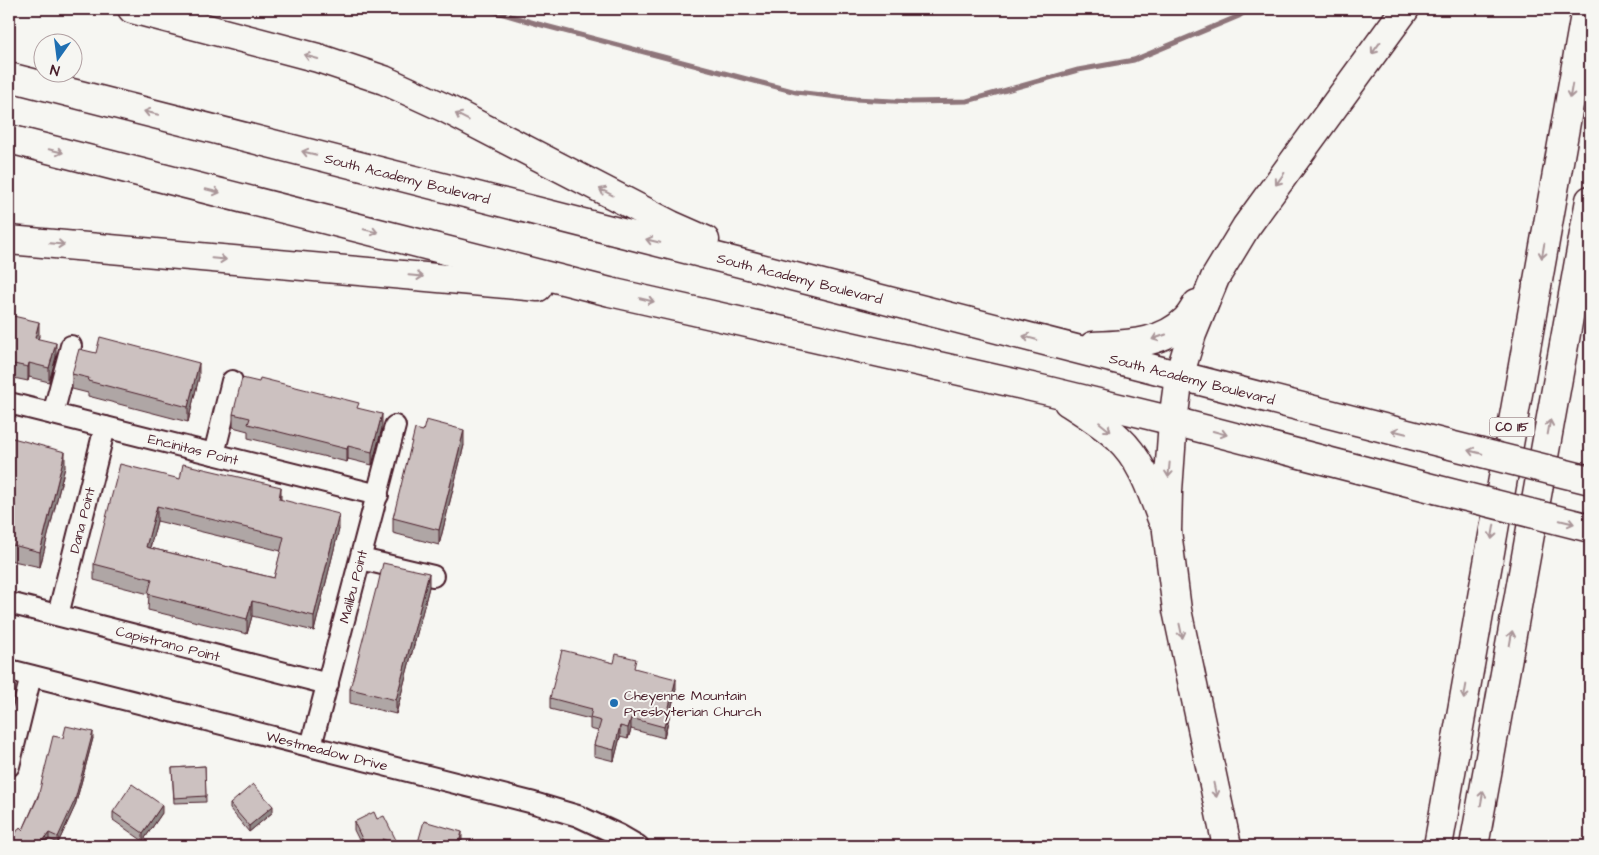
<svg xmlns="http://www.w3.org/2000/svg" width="1599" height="855" font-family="'Architects Daughter',sans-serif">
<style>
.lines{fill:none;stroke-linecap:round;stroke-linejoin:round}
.stream{stroke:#8e747a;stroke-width:5}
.minor-casing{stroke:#4a1f2b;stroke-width:24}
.highway-casing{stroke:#4a1f2b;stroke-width:31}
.minor{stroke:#f6f6f2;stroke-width:20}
.highway{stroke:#f6f6f2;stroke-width:28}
.highway-bridge-casing{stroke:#4a1f2b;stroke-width:31;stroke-linecap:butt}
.highway-bridge{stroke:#f6f6f2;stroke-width:28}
.wall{fill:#afa6a5;stroke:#4a1f2b;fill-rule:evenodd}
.shaded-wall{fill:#8f8786;stroke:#4a1f2b}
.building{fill:#ccc1c0;stroke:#4a1f2b;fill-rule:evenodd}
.oneway{stroke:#a99598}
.poi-dot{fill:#1f6fb2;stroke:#f6f6f2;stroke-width:2}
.labels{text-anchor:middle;stroke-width:4;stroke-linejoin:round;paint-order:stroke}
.shield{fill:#f6f6f2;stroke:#7e6067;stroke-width:1}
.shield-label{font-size:12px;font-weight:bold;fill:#4a1f2b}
.street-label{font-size:14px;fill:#4a1f2b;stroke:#f6f6f2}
.poi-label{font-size:14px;fill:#4a1f2b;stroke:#f6f6f2;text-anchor:start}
</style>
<rect width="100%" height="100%" fill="#f6f6f2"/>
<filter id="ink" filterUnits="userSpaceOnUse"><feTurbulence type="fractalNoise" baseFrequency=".02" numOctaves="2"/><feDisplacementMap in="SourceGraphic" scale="10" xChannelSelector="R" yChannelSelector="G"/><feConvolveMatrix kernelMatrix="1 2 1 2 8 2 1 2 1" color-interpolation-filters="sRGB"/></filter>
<g filter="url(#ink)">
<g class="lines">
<path class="stream" d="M486,9L538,24L796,92L855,99L912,102L967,101L1078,70L1134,60L1239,16L1249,9"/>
<defs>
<g id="minor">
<path id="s1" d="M9,403L378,495"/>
<path d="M53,414L71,346"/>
<path d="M214,454L232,381"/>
<path d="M361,559L433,576"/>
<path id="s2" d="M9,603L328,684"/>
<path id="s3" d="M58,615L105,427"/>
<path id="s4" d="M9,670L534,803L578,816L619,835L638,846"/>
<path id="s5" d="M311,746L395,426"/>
<path d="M9,766L31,676"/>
</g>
<g id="highway">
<path d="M132,9L318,58L384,80L445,108L671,225L705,240"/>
<path id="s6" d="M9,77L811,281L1446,444"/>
<path d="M9,139L610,292L1049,391L1173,421L1435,489"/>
<path d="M9,240L538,287"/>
<path d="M1093,346C1126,344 1161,345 1186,320C1191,315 1194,309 1197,304"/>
<path d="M1068,402C1085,413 1103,424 1118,438C1141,459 1151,490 1162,519"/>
<path d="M1227,846L1177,610L1167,531L1168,491L1173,421L1179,376L1192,334L1215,278L1246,227L1405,9"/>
<path d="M1438,846L1586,9"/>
<path d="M1474,846L1590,200"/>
</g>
</defs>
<use href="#minor" class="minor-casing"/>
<use href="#highway" class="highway-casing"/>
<use href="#minor" class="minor"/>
<use href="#highway" class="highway"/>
<defs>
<g id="highway-bridge">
<path d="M1446,444L1590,480"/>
<path d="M1435,489L1590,528"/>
</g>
</defs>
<use href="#highway-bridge" class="highway-bridge-casing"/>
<use href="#highway-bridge" class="highway-bridge"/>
</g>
<g class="wall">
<path d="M9,315L39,336L38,339L56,357L49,382L29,377L28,381L9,377Z"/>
<path d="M72,374L199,377L188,422L88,396V393L72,389Z"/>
<path d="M359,409L382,428L372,465L348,459L347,462L248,438V431L233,427V414Z"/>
<path d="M423,431L464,445L439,545L393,533V518Z"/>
<path d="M9,437L65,467L40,567L9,560V487L10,483H9Z"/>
<path d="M180,479L281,500L339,529L314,631L252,616L247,634L148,610L149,594L94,580V564ZM157,521L281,551L274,578L150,548Z"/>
<path d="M429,587L396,714L350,703V689Z"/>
<path d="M636,669L676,689L664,738L631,729L628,739L620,737L614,761L594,756V745L598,731L590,729V719L550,709V698Z"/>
<path d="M63,738H93L75,806L58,843L49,839L44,846H9L23,830Z"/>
<path d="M205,766L206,802L174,803L172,768Z"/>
<path d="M230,804L273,812L249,832L230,809Z"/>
<path d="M113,812L162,813L143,841L113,820Z"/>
<path d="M377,819L398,844V846H362L354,830V822Z"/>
</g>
<g class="shaded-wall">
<path d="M39,322V336L35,352V338Z"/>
<path d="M56,343V357L49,382V368Z"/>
<path d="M29,363V377L28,381V367Z"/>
<path d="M199,363V377L188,422V407Z"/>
<path d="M382,414V428L372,465V452Z"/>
<path d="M464,430V445L439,545V530Z"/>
<path d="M348,446V459L347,462V449Z"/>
<path d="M65,452V467L40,567V552Z"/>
<path d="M281,487V503L279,499Z"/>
<path d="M157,506V521L146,562V547Z"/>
<path d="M339,514V529L314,631V616Z"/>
<path d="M429,573V587L396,714V700Z"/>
<path d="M252,601V616L247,634V619Z"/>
<path d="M676,679V689L664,738V727Z"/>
<path d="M631,718V729L628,739V728Z"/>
<path d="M620,726V737L614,761V750Z"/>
<path d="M93,732V738L75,806L58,843V837Z"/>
<path d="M162,805V813L143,841V833Z"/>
<path d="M273,806V812L249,832V826Z"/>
<path d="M462,832V840L460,846H458Z"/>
<path d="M49,833V839L44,846H39Z"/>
</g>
<g class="building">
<path d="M9,315L39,322L35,338L56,343L49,368L29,363L28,367L9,363Z"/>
<path d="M100,337L199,363L188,407L88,381L89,378L72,374L79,349L96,353Z"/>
<path d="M242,378L259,382L260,378L359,403L357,408L382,414L372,452L348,446L347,449L248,424L250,418L233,414Z"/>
<path d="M426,420L464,430L439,530L393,518L415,429L423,431Z"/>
<path d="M9,437L65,452L40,552L9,544V487L13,469L9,468Z"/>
<path d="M120,464L180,479L183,464L281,487L279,499L339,514L314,616L252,601L247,619L148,594L152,579L94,564ZM157,506L284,537L274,578L146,547Z"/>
<path d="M383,563L429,573L396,700L350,689L376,589H377Z"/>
<path d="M562,650L614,663L616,654L636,659L634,668L676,679L664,727L631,718L628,728L620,726L614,750L594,745L601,721L590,718L592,709L550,698Z"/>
<path d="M66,726L93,732L75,800L58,837L49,833L39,846H9V843L20,827L23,830L38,797L53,736L63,738Z"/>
<path d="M205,766L206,796L174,798L172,768Z"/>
<path d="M132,784L162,805L143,833L113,812Z"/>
<path d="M253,784L273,806L249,826L230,804Z"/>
<path d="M374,812L377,819L384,816L398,844L382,839L385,846H363L365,845L354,822Z"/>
<path d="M424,821L462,832L458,846H417Z"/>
<path d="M114,844L120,846H113Z"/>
</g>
<defs><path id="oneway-shaft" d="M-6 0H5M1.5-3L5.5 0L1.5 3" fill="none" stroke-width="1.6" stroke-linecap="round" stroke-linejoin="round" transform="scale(1.25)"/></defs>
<g class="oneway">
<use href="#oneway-shaft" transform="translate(1376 48) rotate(126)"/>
<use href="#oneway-shaft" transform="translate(311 57) rotate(-165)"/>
<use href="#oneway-shaft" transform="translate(1571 91) rotate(100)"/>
<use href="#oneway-shaft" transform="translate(151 113) rotate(-166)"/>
<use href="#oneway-shaft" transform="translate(462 117) rotate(-153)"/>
<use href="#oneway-shaft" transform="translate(56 151) rotate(14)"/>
<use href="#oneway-shaft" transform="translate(309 153) rotate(-166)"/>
<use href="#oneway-shaft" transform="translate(1280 179) rotate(126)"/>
<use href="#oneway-shaft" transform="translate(213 191) rotate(14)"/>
<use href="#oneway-shaft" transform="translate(606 192) rotate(-153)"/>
<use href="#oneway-shaft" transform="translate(371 231) rotate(14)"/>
<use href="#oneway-shaft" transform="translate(653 241) rotate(-166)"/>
<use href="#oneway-shaft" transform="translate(57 244) rotate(5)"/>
<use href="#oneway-shaft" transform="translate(1543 251) rotate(100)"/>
<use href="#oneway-shaft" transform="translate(219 259) rotate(5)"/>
<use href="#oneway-shaft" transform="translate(416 276) rotate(5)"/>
<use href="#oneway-shaft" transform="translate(647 300) rotate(13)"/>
<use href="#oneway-shaft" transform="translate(1159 337) rotate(161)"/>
<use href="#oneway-shaft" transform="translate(1030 338) rotate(-165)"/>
<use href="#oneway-shaft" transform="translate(1105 427) rotate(39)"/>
<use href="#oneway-shaft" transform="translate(1549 427) rotate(-80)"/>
<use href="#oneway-shaft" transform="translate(1399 432) rotate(-166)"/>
<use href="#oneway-shaft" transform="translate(1220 433) rotate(15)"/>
<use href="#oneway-shaft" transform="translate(1475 452) rotate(-166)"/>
<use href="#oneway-shaft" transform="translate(1169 470) rotate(95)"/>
<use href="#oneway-shaft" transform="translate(1567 522) rotate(14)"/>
<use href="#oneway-shaft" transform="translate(1493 532) rotate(100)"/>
<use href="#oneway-shaft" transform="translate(1181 631) rotate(78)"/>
<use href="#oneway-shaft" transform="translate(1511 638) rotate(-80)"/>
<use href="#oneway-shaft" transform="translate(1465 692) rotate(100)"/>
<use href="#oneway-shaft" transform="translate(1215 790) rotate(78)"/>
<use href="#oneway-shaft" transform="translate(1482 798) rotate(-80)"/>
</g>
</g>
<circle class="poi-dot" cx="614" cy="703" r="5"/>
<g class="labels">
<rect class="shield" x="1489.5" y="417.5" width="45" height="19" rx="4"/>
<g class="shield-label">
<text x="1512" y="431">CO 115</text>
</g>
<g class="street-label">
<text dy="5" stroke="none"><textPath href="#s6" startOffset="411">South Academy Boulevard</textPath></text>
<text dy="5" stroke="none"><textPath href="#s6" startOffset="816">South Academy Boulevard</textPath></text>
<text dy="5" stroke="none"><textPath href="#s6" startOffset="1221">South Academy Boulevard</textPath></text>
<text dy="5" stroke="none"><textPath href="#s1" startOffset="190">Encinitas Point</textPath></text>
<text dy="5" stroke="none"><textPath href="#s3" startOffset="98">Dana Point</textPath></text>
<text dy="5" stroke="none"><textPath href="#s5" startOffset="165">Malibu Point</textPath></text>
<text dy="5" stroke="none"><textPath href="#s2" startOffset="164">Capistrano Point</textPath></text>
<text dy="5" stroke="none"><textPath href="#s4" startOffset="328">Westmeadow Drive</textPath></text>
</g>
<g class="poi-label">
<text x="624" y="700">Cheyenne Mountain<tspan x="624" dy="16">Presbyterian Church</tspan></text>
</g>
</g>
<rect width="1599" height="855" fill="none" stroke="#f6f6f2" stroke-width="30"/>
<rect x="15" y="15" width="1569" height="825" fill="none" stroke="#4a1f2b" stroke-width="2" filter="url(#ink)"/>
<g transform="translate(58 58) rotate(194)"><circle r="24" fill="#f6f6f2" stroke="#b1a0a2"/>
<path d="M0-4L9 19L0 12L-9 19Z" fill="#1f6fb2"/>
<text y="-8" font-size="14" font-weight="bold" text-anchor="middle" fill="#4a1f2b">N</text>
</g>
</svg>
